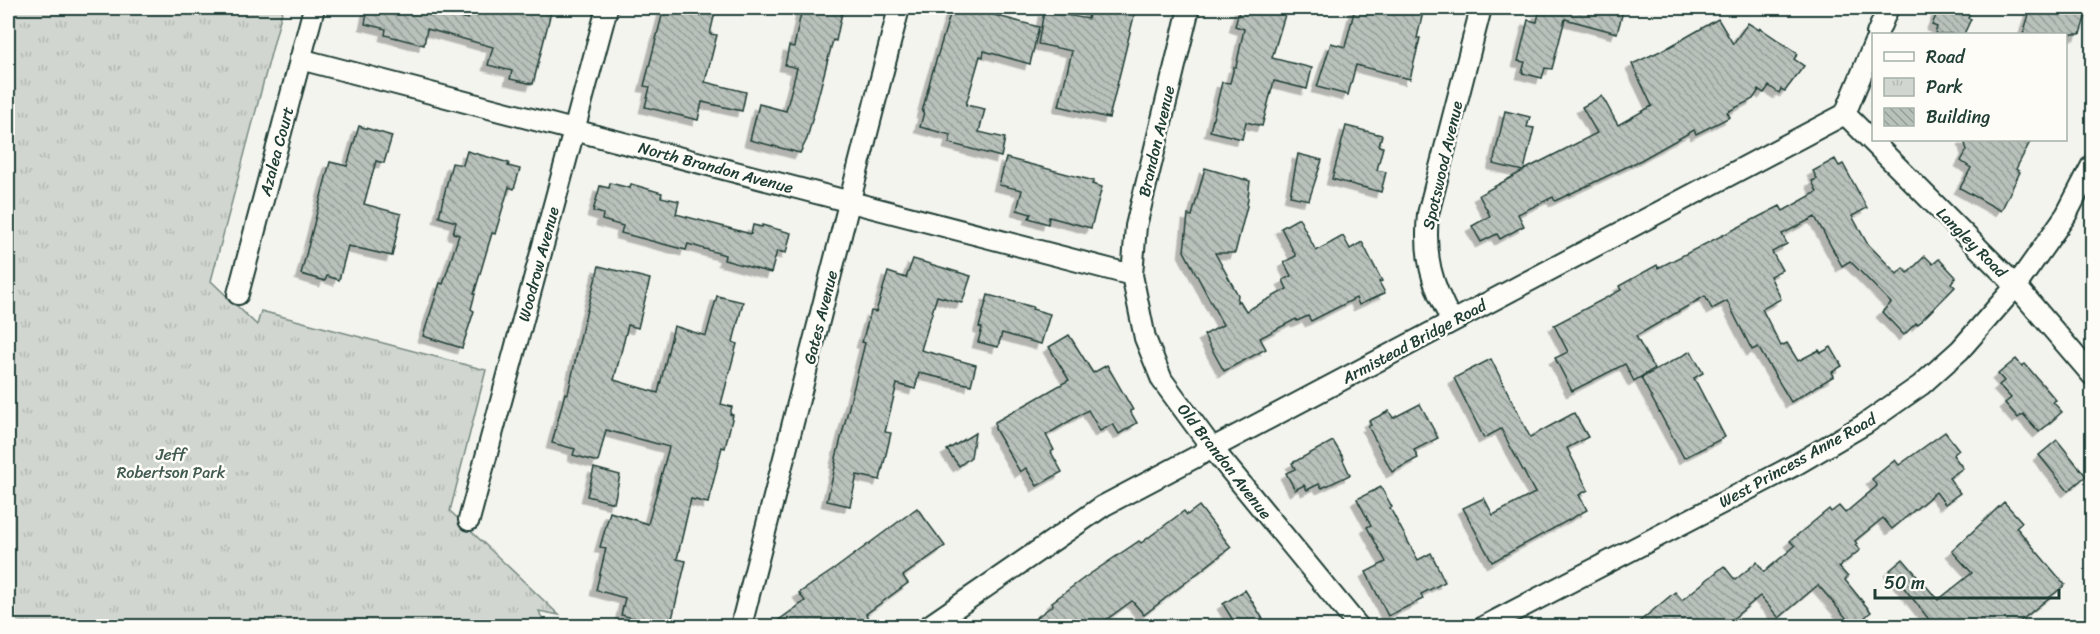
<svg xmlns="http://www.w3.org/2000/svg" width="2100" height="634" font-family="Sriracha,sans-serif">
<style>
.park{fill:url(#park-tufts);stroke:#788a82;stroke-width:1.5}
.building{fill:url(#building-back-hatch);stroke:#1f3d34;stroke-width:1.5;filter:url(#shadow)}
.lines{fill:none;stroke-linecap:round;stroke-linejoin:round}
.street-casing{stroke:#1f3d34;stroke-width:24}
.street{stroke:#fdfcf7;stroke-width:20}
.labels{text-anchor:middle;stroke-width:5;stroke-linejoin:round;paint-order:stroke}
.street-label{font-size:16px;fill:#1f3d34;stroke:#fdfcf7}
.park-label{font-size:16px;fill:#435c53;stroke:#fdfcf7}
</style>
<defs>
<pattern id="park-tufts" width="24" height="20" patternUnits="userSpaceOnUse" patternTransform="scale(1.5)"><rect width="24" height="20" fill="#d1d6d1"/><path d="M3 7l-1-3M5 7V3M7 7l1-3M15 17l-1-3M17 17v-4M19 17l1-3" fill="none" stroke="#b3b9b4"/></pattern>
<pattern id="building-back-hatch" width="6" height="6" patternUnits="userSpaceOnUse" patternTransform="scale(1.5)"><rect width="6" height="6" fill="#b9c1bb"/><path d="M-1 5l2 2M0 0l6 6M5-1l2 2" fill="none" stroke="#969e99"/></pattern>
<filter id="shadow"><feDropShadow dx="-5.5" dy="5.5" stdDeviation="0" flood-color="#0004"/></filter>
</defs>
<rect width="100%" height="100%" fill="#f4f4ef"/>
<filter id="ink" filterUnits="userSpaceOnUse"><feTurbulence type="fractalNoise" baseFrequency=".0167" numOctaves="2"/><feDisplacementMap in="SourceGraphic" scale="12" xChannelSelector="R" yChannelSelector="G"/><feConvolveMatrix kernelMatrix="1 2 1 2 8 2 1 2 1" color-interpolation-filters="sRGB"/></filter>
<g filter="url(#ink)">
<path class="park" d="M8,8H283L211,281L257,325L261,311L486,370L450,511L559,615L539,611L545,626H8Z"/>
<g class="building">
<path d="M368,8H425L468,19L471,8H552L533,84L510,79L512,71L488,65L493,47L427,29L424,45L385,35L386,29L365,24Z"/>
<path d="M664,8H716L710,34L717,35L705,82L746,92L742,111L702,102L698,120L645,107L650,87L644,86Z"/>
<path d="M802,8H843L836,41L833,40L807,139L800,153L750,140L759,104L786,111L797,68L785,65L789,46L794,47Z"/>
<path d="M952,8H996L994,15L1039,27L1030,64L984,51L983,57L980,56L966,105L985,109L979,132L1005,138L1001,157L949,143L951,135L920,127L924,112H922L931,77Z"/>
<path d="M1090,8H1136L1109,118L1059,106L1072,51L1038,44L1044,11L1088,19Z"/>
<path d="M1240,8H1287L1272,58L1312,68L1307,89L1274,81L1262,126L1246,122L1242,139L1210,131L1222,82L1230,83L1234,67H1236L1244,29L1235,26Z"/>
<path d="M1355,8H1424L1417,38H1420L1410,79L1356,65L1348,95L1317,87L1331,43L1345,47Z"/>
<path d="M1547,8H1624L1617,33L1565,19L1552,69L1545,68L1542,78L1522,73L1525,62L1518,61L1528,20L1537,22L1539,12L1547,13Z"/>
<path d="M1939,8H1972L1968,18L1971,19L1964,34H1935L1937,27L1932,25Z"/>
<path d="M2031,8H2082L2080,13L2086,15L2080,34H2023Z"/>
<path d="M1718,19L1733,44L1748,23L1759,30L1760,28L1798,54L1794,59L1804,66L1785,91L1781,89L1779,93L1769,86L1764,93L1759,90L1753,99L1727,112L1730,117L1696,134L1694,130L1641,160L1555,201L1553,197L1518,214L1524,226L1500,239L1497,234L1481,242L1472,226L1490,216L1479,195L1523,171L1493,164L1505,111L1530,117L1527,127L1534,128L1524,170L1597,133L1582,107L1602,96L1618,125L1652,106L1632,64L1669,47Z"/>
<path d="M359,126L392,136L384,163L376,161L364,204L401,214L392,256L348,246L339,280L327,276L325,281L301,274L330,162L347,166Z"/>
<path d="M1346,126L1382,135L1379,146L1383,147L1377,170L1386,172L1381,192L1332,179Z"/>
<path d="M1964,140H2031L2016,169L2020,172L2001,211L1960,188L1971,168L1961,161L1967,150Z"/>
<path d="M467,151L509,163L508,166L520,169L514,189L509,187L495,234L492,233L474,294H475L471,309L474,311L462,348L423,336L440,283L443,284L459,235L453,233L456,222L439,217L443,199L452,163L463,165Z"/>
<path d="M1298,154L1322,160L1309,200L1290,196Z"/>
<path d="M1006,158L1094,181L1092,184L1102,187L1091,228L1049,217L1048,224L1029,218L1031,214L1017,210L1022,190L999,185Z"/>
<path d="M1835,159L1839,166L1843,164L1867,208L1852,216L1867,243L1897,274L1903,268L1908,273L1925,256L1933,264L1939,259L1956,277L1951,283L1955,287L1917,325L1916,323L1904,335L1882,312L1891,303L1850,261L1842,266L1815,217L1782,234L1787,244L1772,252L1782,270L1770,276L1781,299L1762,309L1781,346L1787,343L1798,361L1819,350L1821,353L1831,347L1842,366L1832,372L1834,376L1791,402L1758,347L1752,350L1727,301L1712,309L1705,296L1636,336L1654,369L1634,381L1625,364L1572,391L1555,358L1568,352L1554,325L1621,290L1619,286L1657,265L1658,268L1780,206L1783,211L1817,192L1812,181L1817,179L1813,171Z"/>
<path d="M1205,168L1250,181L1247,206L1235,253H1215L1238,295L1237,302L1240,301L1246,311L1287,289L1283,280L1291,276L1284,262L1296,256L1281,228L1299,218L1316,251L1343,236L1350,249L1362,242L1382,281L1379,282L1385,293L1359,305L1356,298L1311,321L1308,316L1297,321L1296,319L1260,338L1266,349L1224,371L1204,335L1223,325L1184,251L1188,215L1192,216Z"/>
<path d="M610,183L630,188L631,184L662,193L661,197L679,201L676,214L751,234L753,225L762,227V225L791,233L786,253L777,251L771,273L724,260L725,255L688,244L686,250L621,233L623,226L602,220L603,214L593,211L600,186L609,188Z"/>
<path d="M913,259L971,276L962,303L937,296L921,350L976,365L971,385L919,373L915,389L897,384L885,432L891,433L880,480L857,475L850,506L827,501L836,463L835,462L865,343L862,342L871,311L876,312L888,272L906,278Z"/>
<path d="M599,266L650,279L638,328L628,325L614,380L658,393L674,326L706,336L717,296L743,302L733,342L737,344L721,404L732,407L730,414L733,415L725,448L722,447L708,503L691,499L677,559L686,561L670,627L621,615L625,598L596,590L606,548L600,547L610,512L648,524L669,447L606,430L598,462L573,455L575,449L552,443L565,393L568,394L583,325Z"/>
<path d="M988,295L1033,307L1032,309L1050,314L1041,344L1002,333L998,347L978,342L982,328L979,327Z"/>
<path d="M1069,335L1093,373L1107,365L1133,410L1130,411L1137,423L1119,434L1113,424L1100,431L1088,410L1046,435L1054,450L1051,452L1062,472L1037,486L1026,468L1020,472L995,429V422L1069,380L1049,347Z"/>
<path d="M1691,351L1703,373L1694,378L1725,437L1684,458L1641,378Z"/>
<path d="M1491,359L1530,437L1574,413L1588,437L1567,448L1588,490L1579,495L1587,510L1492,562L1463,508L1484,498L1493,515L1535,493L1501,429L1484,438L1454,378Z"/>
<path d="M2016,359L2022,366L2025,364L2056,400L2053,402L2062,412L2039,432L2023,414L2018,418L2005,403L2011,398L1999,385L2004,381L1998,374Z"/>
<path d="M1420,404L1438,438L1414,450L1418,458L1392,472L1368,426L1371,425L1369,421L1389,411L1393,418Z"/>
<path d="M1945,432L1959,450L1953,455L1963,468L1949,478L1960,493L1945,504L1936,492L1892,529L1883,518L1855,541L1857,544L1855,545L1860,550L1839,567L1848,577L1845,580L1871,612L1854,627L1818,585L1779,618L1760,596L1723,627H1633L1675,592L1682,600L1724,566L1735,580L1757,562L1764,572L1795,546L1790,541L1829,509L1831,512L1839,506L1845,513L1877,486L1872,479L1895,460L1899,465Z"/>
<path d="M975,433L971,457L959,466L947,450Z"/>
<path d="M2057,440L2086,476L2068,491L2039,455Z"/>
<path d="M1333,441L1344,459L1343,460L1350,475L1322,488L1319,484L1307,490L1304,485L1295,490L1286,473L1295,469L1292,463Z"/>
<path d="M594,468L620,475L614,503L587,496Z"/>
<path d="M1381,487L1392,507L1390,508L1418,560L1431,553L1445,582L1421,594L1423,599L1388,616L1366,572L1386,562L1367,527L1371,525L1357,499Z"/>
<path d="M2004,502L2022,522L2016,527L2065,585L2013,627H1935L1890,570L1903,559L1938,600L1972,573L1952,551Z"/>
<path d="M1199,506L1231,547L1144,615L1132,601L1096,627H1024L1053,605L1052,602L1084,578L1139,541L1141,543L1184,511L1187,515Z"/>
<path d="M917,508L945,546L903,576L908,583L866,614L868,618L856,627H769L805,601L799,593L836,568Z"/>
<path d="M1245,590L1268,627H1237L1223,604Z"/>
</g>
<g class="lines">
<defs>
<g id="street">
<path d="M1189,8L1136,226L1132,275L1145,338L1162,380L1212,448L1358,626"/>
<path d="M1877,34L1888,8"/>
<path d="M300,59L1132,275"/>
<path d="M1845,114L2016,286L2092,375"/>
<path d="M238,294L314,8"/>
<path d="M1452,321C1431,284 1424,256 1428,214L1481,8"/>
<path d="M469,520L607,8"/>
<path d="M741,626L899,8"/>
<path d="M929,626L1103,506L1845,114L1874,44"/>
<path d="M1485,626L1797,464L1865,424L1921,385L1960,350L2016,286L2066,215L2092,165"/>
</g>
</defs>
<use href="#street" class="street-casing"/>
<use href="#street" class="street"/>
</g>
</g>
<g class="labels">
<g class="street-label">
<text transform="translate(1156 141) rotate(-77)" y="6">Brandon Avenue</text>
<text transform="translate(276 151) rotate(-75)" y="6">Azalea Court</text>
<text transform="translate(1442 165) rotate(-77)" y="6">Spotswood Avenue</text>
<text transform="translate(716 167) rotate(15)" y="6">North Brandon Avenue</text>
<text transform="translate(1972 242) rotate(45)" y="6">Langley Road</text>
<text transform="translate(538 264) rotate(-75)" y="6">Woodrow Avenue</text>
<text transform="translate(820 317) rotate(-76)" y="6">Gates Avenue</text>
<text transform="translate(1414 341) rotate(-28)" y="6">Armistead Bridge Road</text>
<text transform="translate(1797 460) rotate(-29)" y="6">West Princess Anne Road</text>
<text transform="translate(1225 461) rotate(52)" y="6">Old Brandon Avenue</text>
</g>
<g class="park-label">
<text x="171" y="460">Jeff<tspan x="171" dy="18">Robertson Park</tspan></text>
</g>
</g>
<rect width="2100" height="634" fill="none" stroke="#fdfcf7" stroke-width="30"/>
<rect x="15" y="15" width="2070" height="604" fill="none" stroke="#1f3d34" stroke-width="2" filter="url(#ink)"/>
<rect x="1872" y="33" width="195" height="108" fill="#fdfcf7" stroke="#a4b0a9" stroke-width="1.5"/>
<rect x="1884" y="52" width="30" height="9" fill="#fdfcf7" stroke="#a4b0a9" stroke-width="1.5"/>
<text x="1926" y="63" font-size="18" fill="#1f3d34">Road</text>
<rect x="1884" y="78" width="30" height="18" fill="url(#park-tufts)" stroke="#a4b0a9" stroke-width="1.5"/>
<text x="1926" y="93" font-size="18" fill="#1f3d34">Park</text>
<rect x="1884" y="108" width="30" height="18" fill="url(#building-back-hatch)" stroke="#a4b0a9" stroke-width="1.5"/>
<text x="1926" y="123" font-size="18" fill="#1f3d34">Building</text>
<path d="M1875 589v9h184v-9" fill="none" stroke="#1f3d34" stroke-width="3"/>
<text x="1884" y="589" font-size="18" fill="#1f3d34" stroke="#fdfcf7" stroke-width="4.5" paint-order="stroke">50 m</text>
</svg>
